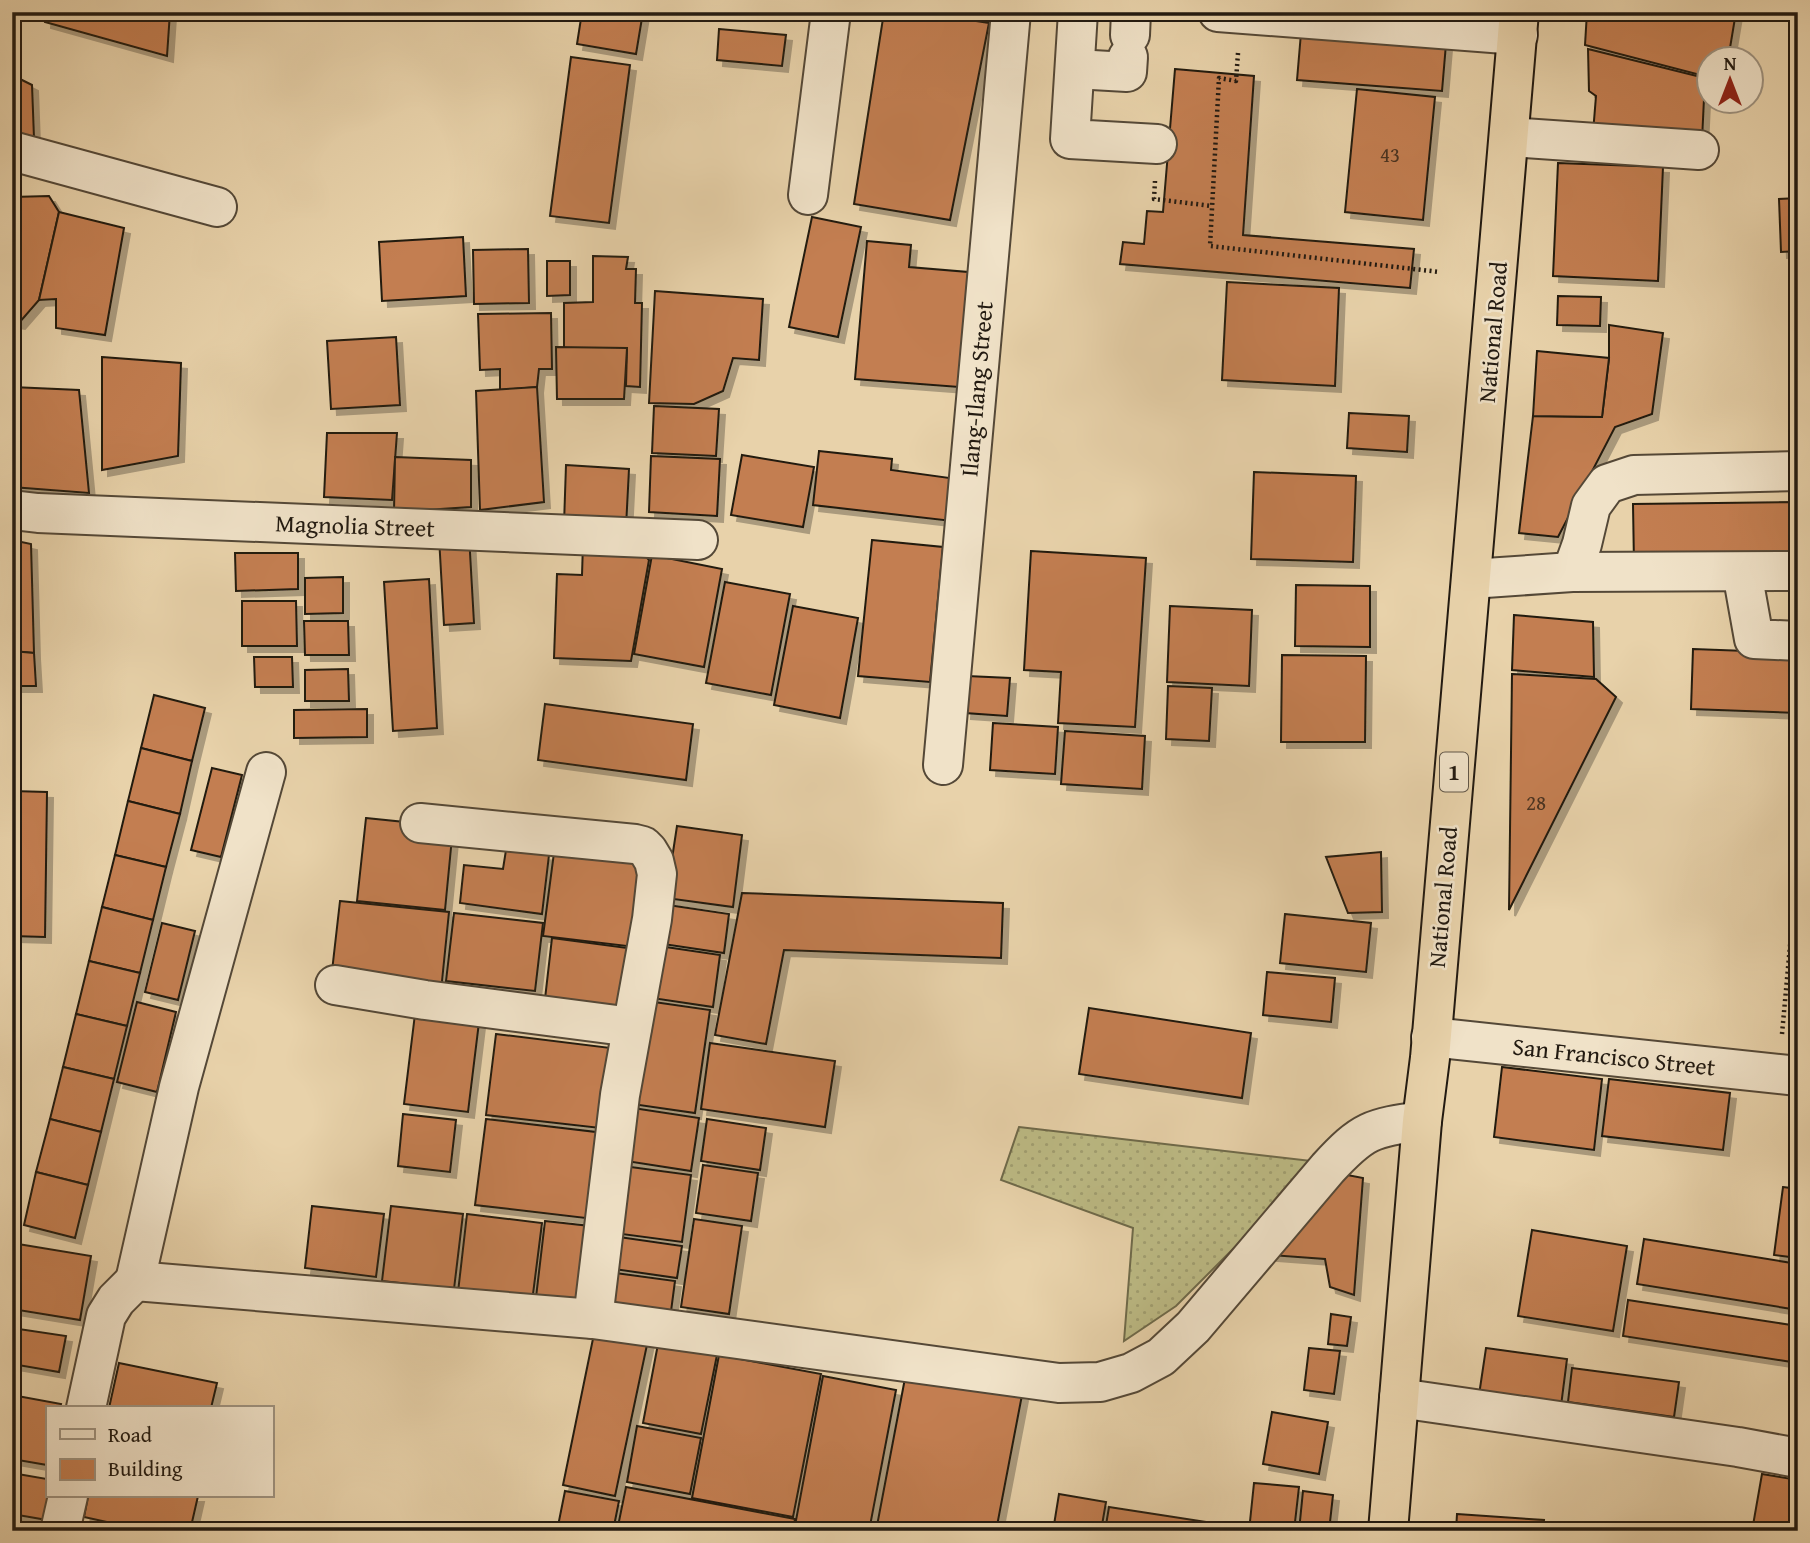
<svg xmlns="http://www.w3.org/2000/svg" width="1810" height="1543" font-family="'Gentium Book Plus',serif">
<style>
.grass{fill:url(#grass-dots);stroke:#6f6a4a;stroke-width:2}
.building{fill:#c37e51;stroke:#221a11;stroke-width:2;filter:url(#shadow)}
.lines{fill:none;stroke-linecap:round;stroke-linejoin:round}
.minor-casing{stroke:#544837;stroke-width:42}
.highway-casing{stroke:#221a11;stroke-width:42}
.path{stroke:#221a11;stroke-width:4.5;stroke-dasharray:2 3.5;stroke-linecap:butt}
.minor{stroke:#f0e2c8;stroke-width:38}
.highway{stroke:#e8d2aa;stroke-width:38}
.labels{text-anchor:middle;stroke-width:5;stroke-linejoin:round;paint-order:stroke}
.number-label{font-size:21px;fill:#4a3321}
.shield{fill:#f0e2c8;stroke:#605648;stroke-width:2}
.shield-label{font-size:23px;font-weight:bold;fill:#221a11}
.street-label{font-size:24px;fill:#221a11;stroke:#f0e2c8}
</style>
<defs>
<pattern id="grass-dots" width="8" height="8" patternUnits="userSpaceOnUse" patternTransform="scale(1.75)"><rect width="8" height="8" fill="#bcba84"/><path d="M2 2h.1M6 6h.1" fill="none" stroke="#a19f71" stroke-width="1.8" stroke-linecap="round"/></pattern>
<filter id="shadow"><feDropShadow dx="6" dy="6" stdDeviation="0" flood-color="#0004"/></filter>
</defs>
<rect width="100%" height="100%" fill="#e8d2aa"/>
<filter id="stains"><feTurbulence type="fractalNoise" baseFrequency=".00286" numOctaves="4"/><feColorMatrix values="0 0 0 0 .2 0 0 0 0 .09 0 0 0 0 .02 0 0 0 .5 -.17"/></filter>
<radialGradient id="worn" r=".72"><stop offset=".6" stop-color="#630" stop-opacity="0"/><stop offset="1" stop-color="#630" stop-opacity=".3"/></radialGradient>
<path class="grass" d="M1019,1127L1320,1162L1176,1306L1124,1341L1133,1228L1001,1180Z"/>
<g class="building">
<path d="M46,12H170L167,56L45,22Z"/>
<path d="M582,12H643L636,54L577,44Z"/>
<path d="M884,12H918L989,23L950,220L854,204Z"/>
<path d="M1587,12H1736L1728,60H1708V77L1585,45Z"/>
<path d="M719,29L786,35L782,66L717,60Z"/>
<path d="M1301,33L1446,44L1442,91L1297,80Z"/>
<path d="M1588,49L1705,78L1702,140L1593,133L1596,96L1589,91Z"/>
<path d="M571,57L630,65L609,223L550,216Z"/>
<path d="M1175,69L1254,76L1243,235L1414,249L1410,288L1120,264L1123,242L1144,244L1147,211L1163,212Z"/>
<path d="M12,75L32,85L34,138L12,133Z"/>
<path d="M1357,89L1435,97L1423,220L1345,212Z"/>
<path d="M1558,163L1663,167L1658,281L1553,276Z"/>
<path d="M49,196L59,212L39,300L19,323L12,322V197Z"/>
<path d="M1798,198V251L1781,252L1779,199Z"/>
<path d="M59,212L124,228L105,335L56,328V299L39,300Z"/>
<path d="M812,217L861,227L838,337L789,327Z"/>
<path d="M463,237L466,296L382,301L379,242Z"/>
<path d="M867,241L911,245L909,267L968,272L959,387L855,379Z"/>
<path d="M528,249L529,303L474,304L473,250Z"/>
<path d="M593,256L628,257L626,269H636L635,303H642L640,387L626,386L627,348H564V303L593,302Z"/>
<path d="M547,261H570V295L547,296Z"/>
<path d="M1227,282L1339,288L1335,386L1222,380Z"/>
<path d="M655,291L763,299L759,360L733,358L723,391L694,404L649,403Z"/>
<path d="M1558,296L1601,297L1600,326L1557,325Z"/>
<path d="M551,313L552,369H539L537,387L500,390V369L480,370L478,314Z"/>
<path d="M1609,325L1663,333L1652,414L1615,427L1558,537L1519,533L1533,416L1602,417L1609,358Z"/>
<path d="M396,337L400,405L331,409L327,341Z"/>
<path d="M556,347L627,348L624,399H557Z"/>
<path d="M1537,351L1609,358L1602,417L1533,416Z"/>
<path d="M102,357L181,363L178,456L102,470Z"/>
<path d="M12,387L79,390L89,493L12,487Z"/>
<path d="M537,387L544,502L480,510L476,391Z"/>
<path d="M654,406L719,409L716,456L652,453Z"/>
<path d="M1349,413L1409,416L1407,452L1347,448Z"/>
<path d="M327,433H397L392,500L324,497Z"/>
<path d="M819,451L892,459L891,470L957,479L952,521L813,505Z"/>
<path d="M742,455L814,467L803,527L731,515Z"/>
<path d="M651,456L720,459L717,516L649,512Z"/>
<path d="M395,457L471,460V507L394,512Z"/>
<path d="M566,465L629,469L626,527L564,524Z"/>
<path d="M1254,472L1356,476L1353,562L1251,559Z"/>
<path d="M1798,502V563L1634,565L1633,504Z"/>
<path d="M469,535L474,623L444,625L439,537Z"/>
<path d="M12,540L31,544L34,653L12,651Z"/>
<path d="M872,540L943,547L930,682L858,676Z"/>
<path d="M583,543L636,545L649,560L631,661L554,658L557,574L582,575Z"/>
<path d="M1031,551L1146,558L1135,727L1058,723L1061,672L1024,670Z"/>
<path d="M235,553H298V589L236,591Z"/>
<path d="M652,555L722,569L704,667L634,654Z"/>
<path d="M343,577V613L305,614V578Z"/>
<path d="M429,579L437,728L393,731L384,582Z"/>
<path d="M725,582L790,594L771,695L706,683Z"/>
<path d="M1296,585L1370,586V647L1295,646Z"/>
<path d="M242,601H296L297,646H242Z"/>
<path d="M793,606L858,618L840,718L774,705Z"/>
<path d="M1170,606L1252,610L1249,686L1167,682Z"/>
<path d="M1514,615L1593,622L1594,677L1512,670Z"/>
<path d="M304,621H348L349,655H305Z"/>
<path d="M1693,649L1798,653V713L1691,709Z"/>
<path d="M12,651L34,653L36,686H13L12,747Z"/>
<path d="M1282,655L1366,656L1365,742H1281Z"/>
<path d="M254,657H292L293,687H255Z"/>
<path d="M348,669L349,701H305V670Z"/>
<path d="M1512,674L1596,679L1616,697L1509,910Z"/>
<path d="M967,676L1010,678L1007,716L965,713Z"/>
<path d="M1168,686L1212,688L1209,741L1166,739Z"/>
<path d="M154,695L205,708L192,761L141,748Z"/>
<path d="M545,704L693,724L686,780L538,760Z"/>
<path d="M367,709V737L294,738V710Z"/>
<path d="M993,723L1058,727L1055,774L990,770Z"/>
<path d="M1065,731L1145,736L1142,789L1061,784Z"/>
<path d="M141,748L192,761L180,814L128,801Z"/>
<path d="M212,768L242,775L221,857L191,850Z"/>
<path d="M12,791L47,792L45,937L12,936Z"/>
<path d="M128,801L180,814L166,867L115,855Z"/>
<path d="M366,818L453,827L445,910L357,901Z"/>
<path d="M677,826L742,835L733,907L666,898Z"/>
<path d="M555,845L646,856L635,947L543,936Z"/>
<path d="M506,850L549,855L542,914L460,903L464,865L503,869Z"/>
<path d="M1381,852L1382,912L1348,913L1326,857Z"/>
<path d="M115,855L166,867L153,920L102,907Z"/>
<path d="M742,893L1003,903L1001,958L784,950L766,1044L715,1035Z"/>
<path d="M340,901L449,912L441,991L331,980Z"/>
<path d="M668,905L729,914L724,953L663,944Z"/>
<path d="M102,907L153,920L140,973L89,961Z"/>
<path d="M454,913L543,923L535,991L446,981Z"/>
<path d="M1285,914L1371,923L1366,972L1280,963Z"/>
<path d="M162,923L195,931L178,1000L145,992Z"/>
<path d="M552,938L635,949L627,1009L545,999Z"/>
<path d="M659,946L720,955L713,1007L652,998Z"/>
<path d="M89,961L140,973L127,1026L76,1014Z"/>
<path d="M1267,972L1335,978L1331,1022L1263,1015Z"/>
<path d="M647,1001L710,1010L695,1113L632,1104Z"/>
<path d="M137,1002L176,1012L157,1092L117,1082Z"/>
<path d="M1089,1008L1251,1033L1242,1098L1079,1074Z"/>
<path d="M76,1014L127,1026L114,1079L63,1067Z"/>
<path d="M415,1014L479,1022L468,1112L404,1104Z"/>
<path d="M496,1034L619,1049L609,1129L486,1115Z"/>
<path d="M710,1043L835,1061L825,1127L701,1109Z"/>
<path d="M63,1067L114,1079L101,1132L50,1119Z"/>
<path d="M1502,1067L1602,1079L1594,1150L1494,1137Z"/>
<path d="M1609,1079L1730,1093L1723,1150L1602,1136Z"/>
<path d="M633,1108L699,1118L691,1171L626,1161Z"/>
<path d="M403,1114L456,1120L450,1172L398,1166Z"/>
<path d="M50,1119L101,1132L88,1185L36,1172Z"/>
<path d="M486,1119L604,1133L594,1219L475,1205Z"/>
<path d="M707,1119L766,1128L760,1170L701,1161Z"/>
<path d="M703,1165L758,1173L751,1221L696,1213Z"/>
<path d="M623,1166L691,1175L682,1242L614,1233Z"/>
<path d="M36,1172L88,1185L75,1238L24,1225Z"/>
<path d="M1337,1173L1363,1178L1354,1295L1330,1287L1325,1259L1270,1255Z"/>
<path d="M1783,1187L1798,1189V1258L1774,1255Z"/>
<path d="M312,1206L384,1214L376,1277L305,1268Z"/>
<path d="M391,1206L463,1214L454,1289L382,1281Z"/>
<path d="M467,1214L542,1223L531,1310L457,1301Z"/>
<path d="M694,1219L742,1226L729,1314L681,1307Z"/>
<path d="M545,1221L590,1226L580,1312L535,1306Z"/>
<path d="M1532,1230L1627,1246L1613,1331L1518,1316Z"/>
<path d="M612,1236L682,1246L677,1278L607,1268Z"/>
<path d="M1644,1239L1798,1264V1310L1637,1284Z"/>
<path d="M12,1243L91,1256L80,1320L12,1309Z"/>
<path d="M608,1272L675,1281L670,1319L602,1310Z"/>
<path d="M1628,1300L1798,1326V1363L1623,1336Z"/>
<path d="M1331,1314L1351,1317L1347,1346L1328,1344Z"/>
<path d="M12,1328L66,1336L59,1372L12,1364Z"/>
<path d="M595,1329L648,1340L615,1496L563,1485Z"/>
<path d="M658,1344L717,1355L701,1434L643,1423Z"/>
<path d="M1309,1348L1340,1351L1334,1394L1304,1390Z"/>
<path d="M1486,1348L1567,1359L1561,1406L1479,1395Z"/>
<path d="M719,1355L821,1374L793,1517L692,1498Z"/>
<path d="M119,1363L217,1383L211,1408H109Z"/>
<path d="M1572,1368L1679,1382L1674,1417L1568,1402Z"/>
<path d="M906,1373L1022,1395L996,1531H876Z"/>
<path d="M823,1376L896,1390L869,1531H794Z"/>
<path d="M12,1395L61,1404L60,1408H47V1465L12,1459Z"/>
<path d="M1272,1412L1328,1422L1319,1474L1263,1464Z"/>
<path d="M637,1426L701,1438L690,1494L627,1482Z"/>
<path d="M12,1473L47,1479V1496H51L47,1520L12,1514Z"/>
<path d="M1762,1474L1798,1480V1531H1752Z"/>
<path d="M1254,1483L1299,1487L1294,1531H1249Z"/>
<path d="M626,1487L795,1519L793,1531H617Z"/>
<path d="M565,1491L619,1501L613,1531H557Z"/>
<path d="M1303,1491L1333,1495L1329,1531H1299Z"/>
<path d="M1059,1494L1106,1502L1101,1531H1053Z"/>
<path d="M88,1496H198L190,1531H148L84,1517Z"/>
<path d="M1109,1507L1245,1528V1531H1105Z"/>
<path d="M1457,1514L1544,1520L1543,1531H1456Z"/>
<path d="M88,1523L124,1531H86Z"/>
<path d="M1555,1525L1627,1531H1555Z"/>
</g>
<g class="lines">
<defs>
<g id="minor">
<path d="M1078,12L1070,139L1157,144"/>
<path d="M1218,12L1518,35"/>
<path d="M1130,35L1131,12"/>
<path d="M1075,69L1127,72L1128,57"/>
<path d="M1509,137L1699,150"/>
<path d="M12,151L217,207"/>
<path d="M808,195L831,12"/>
<path d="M12,510L38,513L698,540"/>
<path d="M1572,572L1582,544L1591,506L1607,484L1634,475L1798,471"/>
<path d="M1742,572L1754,639L1798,641"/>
<path d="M1471,579L1572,572L1798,571"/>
<path d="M943,765L1011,12"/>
<path d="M420,823L635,844L643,846L648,851L654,861L657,874L652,919L620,1095L593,1319"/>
<path d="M335,985L425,1000L632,1027"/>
<path d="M1431,1037L1798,1076"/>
<path d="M135,1281L593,1319L1059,1383L1100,1382L1131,1373L1161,1357L1193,1327L1328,1168C1363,1130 1371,1128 1422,1121"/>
<path d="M135,1281L179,1087L266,772"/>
<path d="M1399,1398L1738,1447L1798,1458"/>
<path d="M86,1408L106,1316L116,1300L135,1281"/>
<path d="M60,1531L68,1496"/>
</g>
<path id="highway" d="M1388,1531L1422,1121L1430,1058L1519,12"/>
</defs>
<use href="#minor" class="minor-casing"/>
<use href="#highway" class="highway-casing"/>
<g class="path">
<path d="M1238,53L1236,81L1219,78L1210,246L1440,272"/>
<path d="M1155,181L1154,199L1212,206"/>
<path d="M1782,1034L1793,913"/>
</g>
<use href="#minor" class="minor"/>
<use href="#highway" class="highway"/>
</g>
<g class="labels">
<g class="number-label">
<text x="1390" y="162">43</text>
<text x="1536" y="810">28</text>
</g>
<rect class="shield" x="1440" y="752.5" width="28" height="39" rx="5"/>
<g class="shield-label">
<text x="1454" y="780">1</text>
</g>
<g class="street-label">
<text transform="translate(1493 332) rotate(-85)" y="8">National Road</text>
<text transform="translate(977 389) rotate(-85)" y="8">Ilang-Ilang Street</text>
<text transform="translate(355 526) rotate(2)" y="8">Magnolia Street</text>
<text transform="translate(1443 897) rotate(-85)" y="8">National Road</text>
<text transform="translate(1614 1057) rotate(6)" y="8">San Francisco Street</text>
</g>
</g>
<rect width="1810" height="1543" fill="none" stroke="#e8d2aa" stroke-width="42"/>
<rect x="14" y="14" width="1782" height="1515" fill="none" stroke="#221a11" stroke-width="3.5"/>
<rect x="21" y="21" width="1768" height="1501" fill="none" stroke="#221a11" stroke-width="2"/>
<rect x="46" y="1406" width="228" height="91" fill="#f0e2c8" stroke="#9e927f" stroke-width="2"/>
<rect x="60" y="1429" width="35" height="10" fill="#f0e2c8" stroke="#9e927f" stroke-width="2"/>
<text x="108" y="1442" font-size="21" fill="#221a11">Road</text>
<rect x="60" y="1459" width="35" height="21" fill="#c37e51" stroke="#9e927f" stroke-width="2"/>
<text x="108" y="1476" font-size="21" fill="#221a11">Building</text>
<g transform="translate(1730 80)"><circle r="33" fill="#f0e2c8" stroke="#9e927f" stroke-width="2"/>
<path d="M0-5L12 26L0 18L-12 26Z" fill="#8f2418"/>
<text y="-10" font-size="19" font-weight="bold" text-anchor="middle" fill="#221a11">N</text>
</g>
<rect width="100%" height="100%" filter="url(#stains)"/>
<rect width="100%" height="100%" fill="url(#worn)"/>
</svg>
